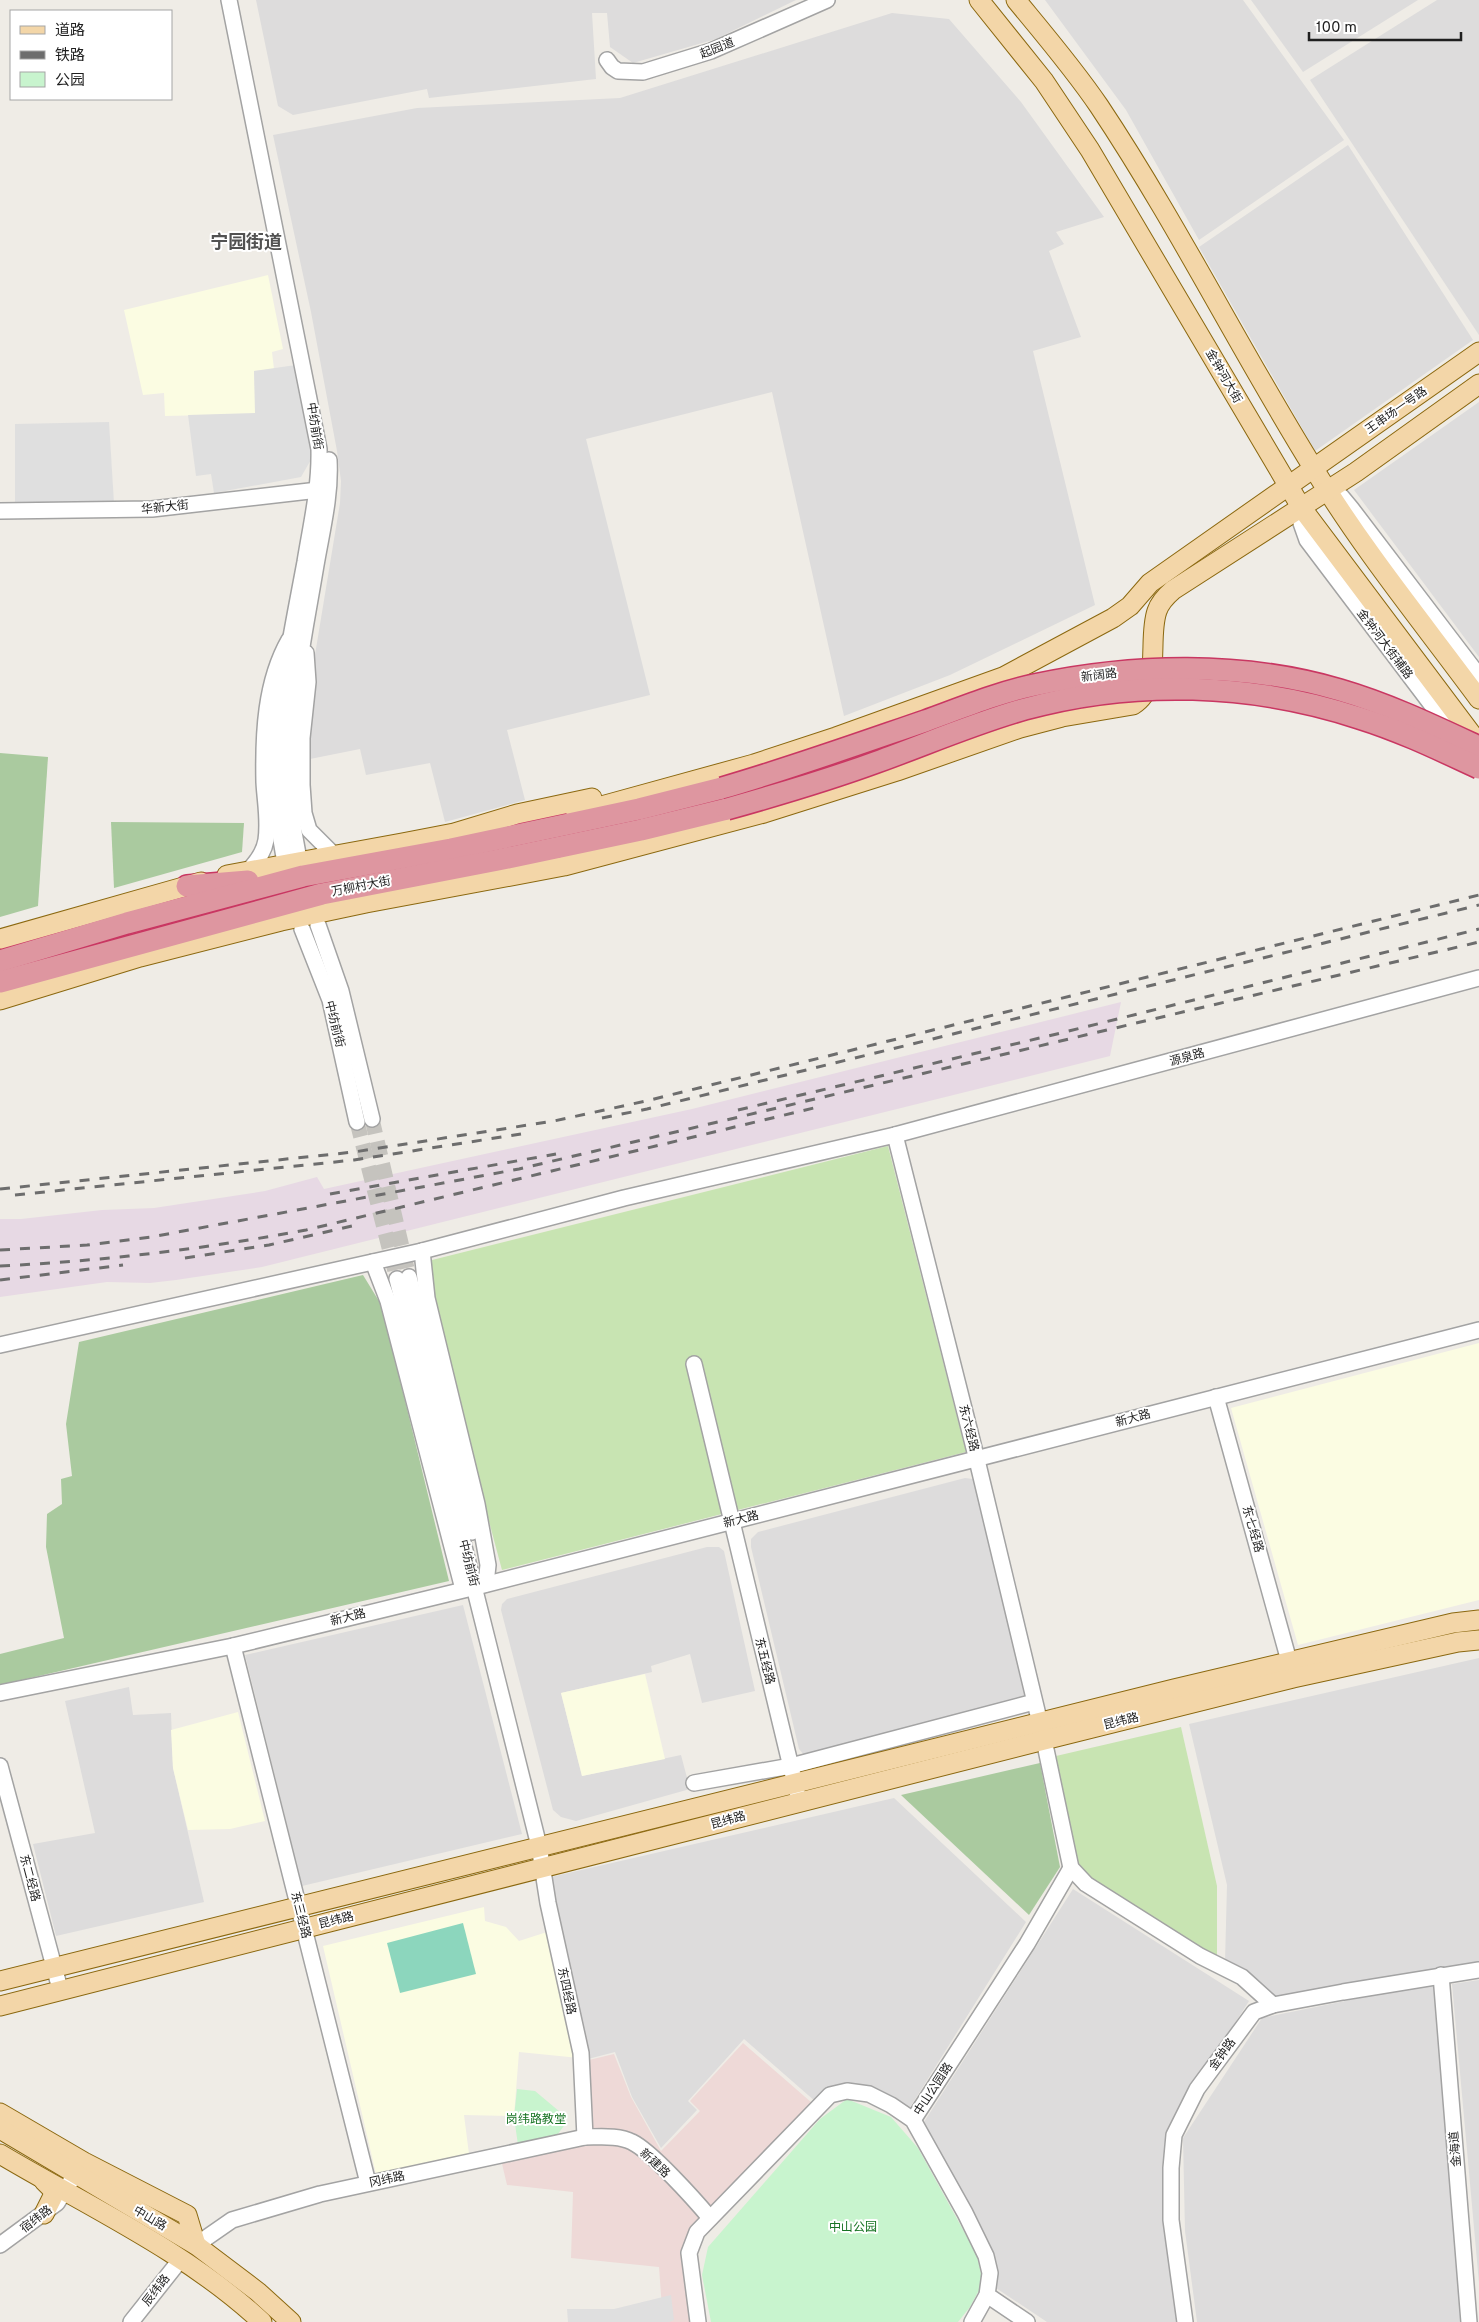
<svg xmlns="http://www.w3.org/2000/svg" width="1479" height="2322" font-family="Overpass,'Noto Sans SC',sans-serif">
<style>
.residential{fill:#dddcdc}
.commercial{fill:#eed9d7}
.industrial{fill:#e7d9e4}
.education{fill:#fbfce2}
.grass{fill:#c8e4b2}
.forest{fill:#aaca9f}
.park{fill:#c8f4ce}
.pitch{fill:#8cd6bd}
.parking{fill:#dfdfdf}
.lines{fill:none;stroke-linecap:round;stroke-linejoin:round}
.minor-tunnel{stroke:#c5c3be;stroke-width:15;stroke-dasharray:15 8;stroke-linecap:butt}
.minor-casing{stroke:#a3a3a3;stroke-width:18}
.major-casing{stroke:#8b680f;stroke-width:21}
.highway-casing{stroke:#c93762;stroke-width:24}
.minor{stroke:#fff;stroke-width:15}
.major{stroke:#f3d6a8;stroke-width:19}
.highway{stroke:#de96a0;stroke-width:21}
.rail{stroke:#6d6d6d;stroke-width:3;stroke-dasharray:10 10;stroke-linecap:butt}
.highway-bridge-casing{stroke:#c93762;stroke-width:24;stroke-linecap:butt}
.highway-bridge{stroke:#de96a0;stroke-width:21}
.labels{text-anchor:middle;stroke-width:4;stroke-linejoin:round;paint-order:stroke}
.street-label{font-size:12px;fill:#1f1f1f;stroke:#fff}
.park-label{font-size:12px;fill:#177323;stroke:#fff}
.district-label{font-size:18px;font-weight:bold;fill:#525252;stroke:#fff}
</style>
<rect width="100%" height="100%" fill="#efece6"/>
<g class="residential">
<path d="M256,0H796L716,39L633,63L610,47L607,13H592L596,79L429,98L427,89L293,115L278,106Z"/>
<path d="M1045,0H1243L1344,140L1199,240L1126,110Z"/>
<path d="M1251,0H1418L1303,72Z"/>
<path d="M1437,0H1479V335L1310,80Z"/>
<path d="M892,13L949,19L1021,102L1104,217L1056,232L1064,244L1049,251L1081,337L1033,351L1095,605L950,675L844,716L772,392L586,439L650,695L507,730L525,800L445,822L430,763L366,775L360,749L305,760L313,667L340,503L341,481L337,451L311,312L273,135L417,108L620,98Z"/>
<path d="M1348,145L1473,340L1315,451L1199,247Z"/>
<path d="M1479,402V657L1354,490Z"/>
<path d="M965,1478L973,1479L1026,1695L1024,1700L805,1756L799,1749L751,1547V1539L758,1532Z"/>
<path d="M707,1547H719L724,1551L755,1691L702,1703L690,1654L651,1666L652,1672L561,1693L582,1776L681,1755L690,1789L576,1821L561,1817L553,1810L501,1610L502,1604L507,1599Z"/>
<path d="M463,1605L522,1834L302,1886L245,1655Z"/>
<path d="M1479,1658V1962L1275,1997L1225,1962L1227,1885L1189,1724Z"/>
<path d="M129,1687L133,1715L171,1713L173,1768L204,1902L56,1936L33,1844L95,1833L65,1701Z"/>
<path d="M894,1798L1026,1922L909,2109L861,2088L816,2102L744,2039L688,2101L697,2110L661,2148L632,2097L615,2052L588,2059L562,1944L551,1877Z"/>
<path d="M1073,1889L1249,2001L1166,2132L1165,2217L1177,2322H1047L996,2288L995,2255L924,2122Z"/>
<path d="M1479,1980V2283L1452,1984Z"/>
<path d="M1434,1983L1463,2322H1197L1185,2231L1183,2138L1262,2018Z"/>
</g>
<path class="commercial" d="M743,2043L819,2109L700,2237L695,2254L702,2322H663L659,2267L571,2258L573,2192L507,2185L499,2151L589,2131V2060L614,2054L631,2097L661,2151L700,2111L690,2101Z"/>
<path class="industrial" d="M1121,1002L1110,1056L262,1267L176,1280L150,1283L107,1282L0,1297V1219H21L102,1210L154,1208L265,1191L317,1177L324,1189L692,1109Z"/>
<g class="education">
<path d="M268,275L283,349L272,352L274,369L254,371L256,414L165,416L164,393L143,395L124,310Z"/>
<path d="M1479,1343V1600L1298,1645L1231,1408Z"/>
<path d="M645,1674L665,1759L582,1776L561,1693Z"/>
<path d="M238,1712L265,1821L230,1829L188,1830L173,1768L171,1730Z"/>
<path d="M484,1907L485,1921L506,1927L519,1941L547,1932L579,2058L519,2052L514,2116L464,2115L469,2154L376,2174L323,1946Z"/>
</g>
<g class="grass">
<path d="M888,1146L966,1452L502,1570L420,1263Z"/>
<path d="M1181,1727L1217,1886V1957L1095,1881L1079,1866L1056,1756Z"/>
</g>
<g class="forest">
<path d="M0,753L48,757L38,906L0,917Z"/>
<path d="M111,822L244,823L242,852L114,888Z"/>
<path d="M363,1275L382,1306L449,1581L0,1685V1654L64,1638L46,1547L47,1514L62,1504L61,1479L72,1476L66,1424L79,1342Z"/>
<path d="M1040,1763L1060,1867L1029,1915L901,1795Z"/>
</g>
<g class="park">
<path d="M517,2089L535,2091L566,2117L567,2122L557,2135L518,2145L514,2117Z"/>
<path d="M847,2099L891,2117L918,2148L977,2255L983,2283L970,2307L958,2322H711L702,2275L708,2247L820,2119Z"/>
</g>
<path class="pitch" d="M463,1923L476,1974L400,1993L387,1943Z"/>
<g class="parking">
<path d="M296,365L312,458L301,477L214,493L211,474L196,476L188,415L255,413L254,371Z"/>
<path d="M109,422L114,503L15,505V424Z"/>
<path d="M671,2295L674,2320L669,2322H568L567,2309H614Z"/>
</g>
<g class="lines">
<g class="minor-tunnel">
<path d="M372,1119L409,1277"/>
<path d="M357,1122L397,1279"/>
</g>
<defs>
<g id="minor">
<path d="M229,0L319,449C320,487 311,525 305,562C287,659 264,758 284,857"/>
<path d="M607,60L612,67L618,71L643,72L711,51L827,0"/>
<path d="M1332,493L1341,496L1351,508L1479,676"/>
<path d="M1301,507V523L1307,540L1437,712L1451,734"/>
<path d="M0,511L152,509L327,489"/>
<path d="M306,653L308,682L302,738V785L304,813L309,830L336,857"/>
<path d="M298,854C277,756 300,661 316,565C322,530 331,495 329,460"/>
<path d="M247,872C256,863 264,853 266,840C269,821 265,801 264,782C263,734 265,682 289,640"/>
<path d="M318,925L341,991L372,1119"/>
<path d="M302,929L330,1000L357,1122"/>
<path d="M895,1135L977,1460L1044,1740L1071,1868L1086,1884L1200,1956L1242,1977L1273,2005"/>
<path d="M422,1251L427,1298L477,1504L488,1565L486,1584"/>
<path d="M373,1262L388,1301L463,1589"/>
<path d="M409,1277L472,1532"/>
<path d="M397,1279L539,1846L548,1903L581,2053L585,2137"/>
<path d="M0,1345L422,1251L624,1198L895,1135L1479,978"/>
<path d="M694,1364L797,1792"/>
<path d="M1216,1397L1289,1661"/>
<path d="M233,1646L368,2183"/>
<path d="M0,1693L233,1646L476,1587L1479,1330"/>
<path d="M0,1766L60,1989"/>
<path d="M694,1783L791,1766L1034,1702"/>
<path d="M1441,1975L1469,2322"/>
<path d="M913,2120L1027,1944L1071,1868"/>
<path d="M0,2245L57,2203L81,2165"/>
<path d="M196,2245L232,2220L320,2194L585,2137C600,2137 619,2135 632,2142C651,2151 695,2200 710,2218"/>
<path d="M987,2295L1027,2322"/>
<path d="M131,2322L181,2259"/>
<path d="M698,2322L689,2253L697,2232L830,2095L847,2091L869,2094L891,2105L913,2120L965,2213L986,2256L990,2273L987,2295L972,2322"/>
<path d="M1185,2322L1171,2220V2168L1174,2135L1197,2089L1254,2012L1273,2005L1343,1992L1479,1970"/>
</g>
<g id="major">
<path d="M979,0L1044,81L1090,150L1301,507L1479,744"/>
<path d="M1016,0C1044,34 1074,69 1099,106C1177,223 1240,350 1314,469C1363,550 1423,623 1479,699"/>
<path d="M576,813L754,764L836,737L1003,677L1113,618L1130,606L1150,583L1479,352"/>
<path d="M227,875L402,843L454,833L517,814L592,798"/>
<path d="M0,939L201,882"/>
<path d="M0,1000L140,957L281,921L366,903L564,866L764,813L897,771L1020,728L1062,717L1133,705C1163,686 1147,640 1157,611C1160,602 1166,596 1173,590L1356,472L1479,384"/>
<path d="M0,1981L1174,1689L1453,1623L1479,1620"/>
<path d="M0,2006L1044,1740L1293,1678L1458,1642L1479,1640"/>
<path d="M0,2113L84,2162L187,2215L196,2245"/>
<path d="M0,2129L196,2245L258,2292L291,2322"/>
<path d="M0,2154C89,2207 186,2251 262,2322"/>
<path d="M44,2214L53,2196L52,2189L44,2181"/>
</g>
<g id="highway">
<path d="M187,886L248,881"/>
<path d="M0,961L127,923L303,876L451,849L639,809L722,788"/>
<path d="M0,982L322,894L498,860L641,830L727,809"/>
</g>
</defs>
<use href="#minor" class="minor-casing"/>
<use href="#major" class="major-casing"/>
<use href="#highway" class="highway-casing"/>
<use href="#minor" class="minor"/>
<use href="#major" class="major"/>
<use href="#highway" class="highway"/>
<g class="rail">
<path d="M738,1110L1065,1032L1479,929"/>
<path d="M602,1118L647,1109L1479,905"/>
<path d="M0,1189L354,1152L554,1121L646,1101L1479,895"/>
<path d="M330,1194L556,1154"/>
<path d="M15,1195L354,1160L521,1134"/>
<path d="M0,1250L87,1245L151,1237L519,1169L1479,942"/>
<path d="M185,1258L269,1245L352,1226"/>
<path d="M0,1266C103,1261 204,1249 306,1230L818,1107"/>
<path d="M0,1280L123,1265"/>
</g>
<defs>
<g id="highway-bridge">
<path d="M722,788C791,768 858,744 925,721C961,708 997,693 1034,685C1133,664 1242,661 1340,690C1388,704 1434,726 1479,747"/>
<path d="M727,809C777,795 828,780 877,762C927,744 975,723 1025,709C1134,679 1253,683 1359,718C1401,731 1440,750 1479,768"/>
</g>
</defs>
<use href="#highway-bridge" class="highway-bridge-casing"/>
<use href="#highway-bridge" class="highway-bridge"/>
</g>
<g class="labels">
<g class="street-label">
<text transform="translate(717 48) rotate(-21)" y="4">起园道</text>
<text transform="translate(1224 376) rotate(60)" y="4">金钟河大街</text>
<text transform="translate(1396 410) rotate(-35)" y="4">王串场一号路</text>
<text transform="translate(315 426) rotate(81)" y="4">中纺前街</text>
<text transform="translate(165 507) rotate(-6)" y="4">华新大街</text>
<text transform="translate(1385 644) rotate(53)" y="4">金钟河大街辅路</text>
<text transform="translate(1099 675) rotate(-7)" y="4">新阔路</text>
<text transform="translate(361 886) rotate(-11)" y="4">万柳村大街</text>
<text transform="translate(335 1024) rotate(76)" y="4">中纺前街</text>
<text transform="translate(1187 1057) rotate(-15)" y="4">源泉路</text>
<text transform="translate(1133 1418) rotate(-15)" y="4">新大路</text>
<text transform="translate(969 1428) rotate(76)" y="4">东六经路</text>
<text transform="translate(741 1519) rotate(-14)" y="4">新大路</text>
<text transform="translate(1253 1529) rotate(74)" y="4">东七经路</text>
<text transform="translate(469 1563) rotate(76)" y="4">中纺前街</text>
<text transform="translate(348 1617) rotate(-14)" y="4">新大路</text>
<text transform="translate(765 1661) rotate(76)" y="4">东五经路</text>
<text transform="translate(1121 1721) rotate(-14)" y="4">昆纬路</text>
<text transform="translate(728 1820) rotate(-15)" y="4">昆纬路</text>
<text transform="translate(30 1878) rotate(75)" y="4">东二经路</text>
<text transform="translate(301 1915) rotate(76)" y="4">东三经路</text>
<text transform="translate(336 1920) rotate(-14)" y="4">昆纬路</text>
<text transform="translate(567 1991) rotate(78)" y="4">东四经路</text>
<text transform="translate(1222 2054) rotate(-54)" y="4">金钟路</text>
<text transform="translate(933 2089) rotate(-57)" y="4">中山公园路</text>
<text transform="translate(1455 2149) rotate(-95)" y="4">金海道</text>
<text transform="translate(655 2163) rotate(43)" y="4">新建路</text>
<text transform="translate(387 2179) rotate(-12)" y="4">冈纬路</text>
<text transform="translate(150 2218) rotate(30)" y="4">中山路</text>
<text transform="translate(36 2219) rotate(-37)" y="4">宿纬路</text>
<text transform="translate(156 2290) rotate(-52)" y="4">辰纬路</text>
</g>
<g class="park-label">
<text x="536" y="2123">岗纬路教堂</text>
<text x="853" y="2231">中山公园</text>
</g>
<g class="district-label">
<text x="246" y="248">宁园街道</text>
</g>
</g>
<rect x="10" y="10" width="162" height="90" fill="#ffffff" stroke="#a5a5a5"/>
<rect x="20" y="26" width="25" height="8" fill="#f3d6a8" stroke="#a5a5a5"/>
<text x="55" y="35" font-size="15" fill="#1f1f1f">道路</text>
<rect x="20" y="51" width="25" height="8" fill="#6d6d6d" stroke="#a5a5a5"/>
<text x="55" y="60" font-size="15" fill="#1f1f1f">铁路</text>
<rect x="20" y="72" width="25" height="15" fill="#c8f4ce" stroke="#a5a5a5"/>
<text x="55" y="85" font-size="15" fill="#1f1f1f">公园</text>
<path d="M1309 32v8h152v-8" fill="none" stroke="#1f1f1f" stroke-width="2.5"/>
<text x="1316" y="32" font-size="15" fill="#1f1f1f" stroke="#ffffff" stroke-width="4" paint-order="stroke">100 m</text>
</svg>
